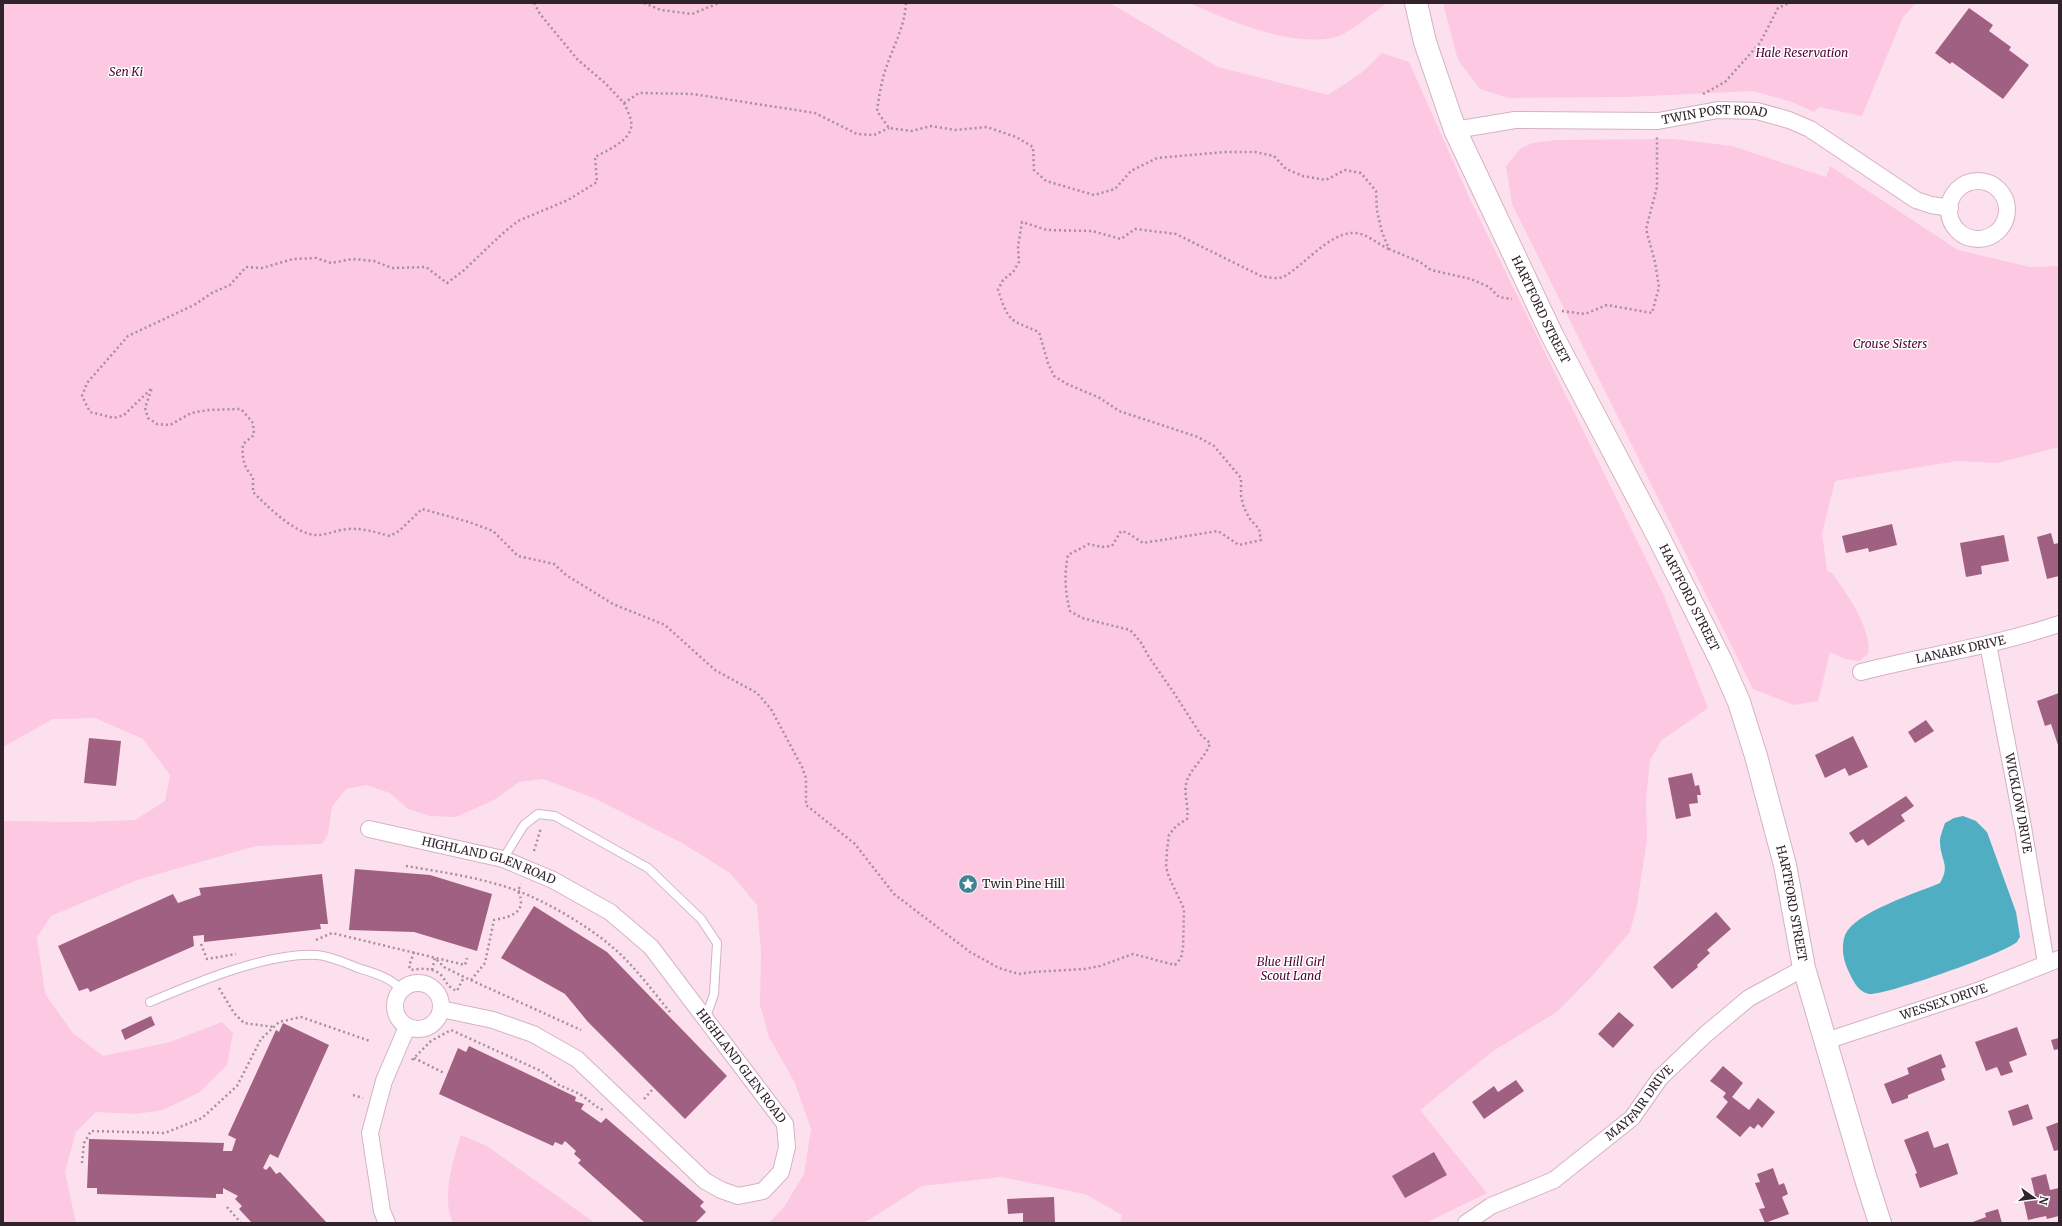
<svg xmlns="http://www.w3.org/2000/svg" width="2062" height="1226" font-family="Merriweather,serif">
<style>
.green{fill:#fdc8e2}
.water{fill:#4faec2}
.building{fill:#a06082}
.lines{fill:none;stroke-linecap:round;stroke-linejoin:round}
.lane-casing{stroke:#d4b2c3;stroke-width:10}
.street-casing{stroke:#d4b2c3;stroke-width:18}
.secondary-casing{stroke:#d4b2c3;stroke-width:24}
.path{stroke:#a58f9a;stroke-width:2.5;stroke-dasharray:2 3;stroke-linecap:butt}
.lane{stroke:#fff;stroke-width:8}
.street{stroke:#fff;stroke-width:16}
.secondary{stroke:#fff;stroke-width:22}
.labels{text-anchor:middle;stroke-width:3;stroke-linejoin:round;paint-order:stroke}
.park-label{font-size:12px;font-style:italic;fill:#500035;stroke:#fff}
.street-label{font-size:12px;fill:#302329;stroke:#fff}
.poi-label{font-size:12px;fill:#302329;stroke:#fff;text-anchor:start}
</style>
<rect width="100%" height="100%" fill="#fde0ee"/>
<g class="green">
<path d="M3,3H1110L1218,67L1328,95L1361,73L1382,53L1409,62L1469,197L1664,596L1708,708L1662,740L1650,760L1646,798L1647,839L1637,905L1630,932L1592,976L1557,1012L1493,1051L1420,1110L1487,1193L1426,1223H1120L1122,1215L1085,1194L1001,1177L922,1186L864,1223H769L784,1207L804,1174L811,1129L795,1083L769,1037L760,1005L761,951L757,905L730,873L682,843L594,798L543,779L519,782L494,800L456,817L430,816L408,809L390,793L366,785L346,789L332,807L328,834L322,844L256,846L137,880L51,916L37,937L45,994L73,1033L103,1056L170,1042L222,1022L233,1033L227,1065L200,1092L163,1110L136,1114L96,1112L76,1132L65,1172L76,1223H3V821L82,822L135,820L165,801L170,775L143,739L95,718L53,719L3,747Z"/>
<path d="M1189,3H1387C1376,11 1348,34 1336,37C1291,48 1230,21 1189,3Z"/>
<path d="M1443,3H1916L1903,17L1862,116L1819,107L1814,112L1792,102L1753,91L1627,97L1508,98L1480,89L1458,60Z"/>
<path d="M1674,139L1732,146L1826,177L1830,166L1958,250L2030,267L2059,266V447L1998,463L1957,461L1835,481L1822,533L1827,571L1832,573C1846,593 1873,629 1868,654L1859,661L1845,659L1830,652L1818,701L1794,705L1753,689L1512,204L1506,166L1521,148L1533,143L1557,140Z"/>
<path d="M461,1135L487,1146L595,1223H453C441,1199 453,1159 461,1135Z"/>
</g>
<path class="water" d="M1963,816L1976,821L1987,832L2016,912L2020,937C2019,938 2018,940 2017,942C2005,953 1884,996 1869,994C1858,992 1852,979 1848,970C1843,959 1841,947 1845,935C1855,912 1917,893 1940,883C1951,865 1940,860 1940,841C1940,836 1943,829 1945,823L1954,818Z"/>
<g class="building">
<path d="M1969,8L1993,25L1989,31L2011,47L2009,50L2029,65L2003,99L1952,62L1950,64L1935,53Z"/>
<path d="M1892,524L1897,545L1869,552L1868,548L1846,553L1842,536Z"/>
<path d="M2051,533L2054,544L2059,543V576L2047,579L2037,537Z"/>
<path d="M2004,535L2009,561L1981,566L1982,574L1966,577L1960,543Z"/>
<path d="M2059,693V748L2051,724L2045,726L2037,701Z"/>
<path d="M1926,720L1934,731L1915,743L1908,732Z"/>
<path d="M1853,736L1868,767L1849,776L1845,768L1825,778L1815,755Z"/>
<path d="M89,738L121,741L116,786L84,783Z"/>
<path d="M1692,773L1695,786L1699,785L1701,795H1697L1698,803L1689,804L1691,816L1676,819L1668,778Z"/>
<path d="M1906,796L1914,806L1901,815L1905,821L1868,846L1863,839L1856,843L1849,833Z"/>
<path d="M355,869L430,875L492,894L477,951L414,932L349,930Z"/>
<path d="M322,874L328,924H320L321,929L204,942V935L193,936L194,946L90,992L88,988L79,991L58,946L173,894L178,903L201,895L199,888Z"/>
<path d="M534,906L607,952L727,1076L685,1119L588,1022L565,994L501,958Z"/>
<path d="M1716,912L1731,929L1707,950L1710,953L1697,965L1698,967L1672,989L1653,967Z"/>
<path d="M1619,1012L1634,1025L1613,1048L1598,1034Z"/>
<path d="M151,1016L155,1025L125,1040L121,1030Z"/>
<path d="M283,1023L329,1045L278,1158L270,1154L263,1168L266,1170L270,1166L276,1174L280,1172L327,1223H252L239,1209L242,1206L235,1199L238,1196L223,1188V1194H216V1198L97,1194V1188H87L89,1139L224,1143L223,1151H232L236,1139L228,1135L276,1030L279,1032Z"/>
<path d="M2017,1027L2027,1055L2009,1062L2013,1072L2001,1076L1997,1067L1986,1071L1975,1042Z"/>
<path d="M2059,1038V1049L2054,1050L2051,1040Z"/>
<path d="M469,1046L576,1097L575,1101L584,1104L581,1109L601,1123L606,1118L704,1202L700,1206L706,1212L695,1223H645L578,1163L581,1160L574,1154L576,1151L565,1141L562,1145L555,1142L553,1146L439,1094L458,1048L466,1052Z"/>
<path d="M1941,1054L1946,1067L1941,1069L1945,1080L1908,1095V1098L1892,1104L1884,1084L1909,1074L1907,1068Z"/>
<path d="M1723,1066L1743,1083L1732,1097L1749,1110L1758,1098L1775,1112L1762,1128L1758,1124L1754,1129L1750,1126L1740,1137L1716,1117L1728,1102L1723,1097L1726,1093L1710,1081Z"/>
<path d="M1516,1080L1524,1091L1484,1119L1472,1102L1494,1086L1498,1092Z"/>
<path d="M2028,1104L2033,1119L2013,1126L2008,1111Z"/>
<path d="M2059,1122V1150L2054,1151L2046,1127Z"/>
<path d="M1928,1131L1934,1148L1948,1143L1958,1174L1920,1188L1915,1174L1917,1173L1904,1140Z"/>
<path d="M1434,1152L1447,1175L1405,1198L1392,1176Z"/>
<path d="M1773,1168L1779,1185L1784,1183L1788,1194L1782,1197L1789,1214L1765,1223L1759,1209L1765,1208L1755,1183L1760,1182L1757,1174Z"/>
<path d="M2046,1174L2050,1190L2059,1188V1216L2047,1219L2046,1216L2028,1220L2023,1198L2035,1195L2031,1178Z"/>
<path d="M1054,1197L1055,1222L1023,1223V1213L1008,1214L1007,1199Z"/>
<path d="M1998,1209L2002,1223H1970L1986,1217L1985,1213Z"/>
</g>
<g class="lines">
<defs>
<g id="lane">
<path d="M503,859L524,825L538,814L555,816L648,868L701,919L717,943L714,994L705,1020"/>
<path d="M150,1002C195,983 268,952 317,955C331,956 345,963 358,968C374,973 389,977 401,989"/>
</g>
<g id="street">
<path id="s1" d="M1455,130L1515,120L1658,121L1718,110L1757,111L1789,120L1810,129L1916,200L1931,205L1950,208"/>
<circle cx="1978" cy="210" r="29"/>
<path id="s2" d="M1988,644L2023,827L2046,963"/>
<path id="s3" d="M1861,672C1927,655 1995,646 2059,624"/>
<path id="s4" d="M369,829L503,859L553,880L610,912L651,947L785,1124L787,1147L781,1172L763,1191L738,1196L721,1190L705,1181L577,1059L533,1034L493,1020L441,1009"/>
<circle cx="418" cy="1006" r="23"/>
<path id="s5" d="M1826,1041L1980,990L2059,959"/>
<path d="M387,1223L382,1211L370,1133L384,1081L407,1027"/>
<path id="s6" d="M1466,1223L1491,1206L1554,1180L1632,1118L1660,1078L1706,1034L1749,998L1804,968"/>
</g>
<g id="secondary">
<path id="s7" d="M1416,3L1425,42L1455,130L1552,335L1658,536L1721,661L1739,702L1756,756L1785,865L1804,968L1865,1176L1880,1223"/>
</g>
</defs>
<use href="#lane" class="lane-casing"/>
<use href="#street" class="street-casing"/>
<use href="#secondary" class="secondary-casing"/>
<g class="path">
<path d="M534,3L540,14L578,60L605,83L624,103L639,93L693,94L815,113L857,134L874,135L889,128"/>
<path d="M644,3L661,10L692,14L719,3"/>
<path d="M906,3C905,26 893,47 886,68C881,82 879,97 877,111L889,128L912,131L931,126L955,130L987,127L1016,137L1033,147L1034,170L1046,181L1094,195L1115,189L1131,171L1157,158L1225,152H1255L1274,156L1286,169L1303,176L1326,180L1345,170L1361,173L1376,191L1377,211L1382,232L1389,249L1420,262L1431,270L1471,279L1489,287L1499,297L1512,299"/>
<path d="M1703,94L1725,82L1760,43L1778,8L1789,3"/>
<path d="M624,103C626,108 630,115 631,121C635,139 608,150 595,157L597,182L568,200L518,221L502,234L463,271L447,283L426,267L392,268L374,261L352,259L331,263L316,258L293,259L262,268L246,267L230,285L212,293L194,305L128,336L87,383L82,396L90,412L114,418L124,415L152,388L145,408L148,418L157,424L170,425L191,413L208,410L241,409L253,423L254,435L243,444C242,457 243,467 253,477V492C267,506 293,532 314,535C325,536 336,530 347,529C364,528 374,532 390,536L399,531L422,509L469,522L493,531L518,556L554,564L566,575L613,604L665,625L715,670L757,693L771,709L802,767L806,778V805L855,844L894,894L970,952L999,968L1019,974L1033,972L1084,969L1100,966L1133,954L1175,965L1181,958L1183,948L1184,909L1169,877L1166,867L1167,850L1169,835L1176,826L1187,819C1189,808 1184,795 1186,784C1189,769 1206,758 1210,743L1201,735L1174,693L1149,657L1140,641L1130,630L1082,618L1070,611C1065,592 1064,574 1068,555L1089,544L1101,547L1112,546L1121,531L1128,533L1143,543L1218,531L1239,545L1261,540L1259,529L1250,519L1244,508L1241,496V478L1214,446L1198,437L1119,411L1100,398L1067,384L1054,376L1048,363L1039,332C1008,319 1009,322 998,290L1003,280L1013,272L1019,262L1018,246L1022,222L1047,230L1092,231L1121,239L1135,229L1176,234L1261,276C1268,277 1279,280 1285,276C1305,264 1329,234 1352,233C1366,232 1377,244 1389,249"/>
<path d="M1562,311L1585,314L1607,305L1652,313L1659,287L1655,262L1646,229L1657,187V137"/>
<path d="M534,851L541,828"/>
<path d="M406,866C442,872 483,878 518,891C547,902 586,925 610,945C633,964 651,989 670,1012"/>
<path d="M316,940L332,933L465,965L467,958"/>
<path d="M201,944L207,959L236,954"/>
<path d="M414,952L409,966L411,970C420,968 435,968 441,975C448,983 446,986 457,991L464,977"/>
<path d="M432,970L435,958L444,967L464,977L581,1030"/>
<path d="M471,980L485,963L494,920C511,917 528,912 518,891L521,884"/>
<path d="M219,988L234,1013L244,1023L274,1027"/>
<path d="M414,1058L444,1073"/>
<path d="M412,1060L431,1041L451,1030L541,1071L559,1085L580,1094L600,1109L605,1110"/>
<path d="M353,1095L363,1098"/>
<path d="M644,1099L652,1090"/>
<path d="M82,1163L84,1143L91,1131L165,1133L202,1118L237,1086L261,1039L279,1022L301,1017L370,1041"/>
<path d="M227,1207L241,1223"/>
</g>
<use href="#lane" class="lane"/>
<use href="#street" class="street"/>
<use href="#secondary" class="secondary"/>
</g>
<defs>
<symbol id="sight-disc" viewBox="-11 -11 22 22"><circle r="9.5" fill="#418594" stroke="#fff"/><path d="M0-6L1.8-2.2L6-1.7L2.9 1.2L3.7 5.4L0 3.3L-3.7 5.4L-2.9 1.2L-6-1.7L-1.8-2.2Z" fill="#fff"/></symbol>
</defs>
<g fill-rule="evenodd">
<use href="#sight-disc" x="957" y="873" width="22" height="22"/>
</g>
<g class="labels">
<g class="park-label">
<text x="1802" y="57">Hale Reservation</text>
<text x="126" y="76">Sen Ki</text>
<text x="1890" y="348">Crouse Sisters</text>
<text x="1291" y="966">Blue Hill Girl<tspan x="1291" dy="14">Scout Land</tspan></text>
</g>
<g class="street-label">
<text dy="4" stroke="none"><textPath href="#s1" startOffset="261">TWIN POST ROAD</textPath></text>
<text dy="4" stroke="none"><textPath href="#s7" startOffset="332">HARTFORD STREET</textPath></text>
<text dy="4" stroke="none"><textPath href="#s7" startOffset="656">HARTFORD STREET</textPath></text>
<text dy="4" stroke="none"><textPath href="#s3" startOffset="102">LANARK DRIVE</textPath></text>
<text dy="4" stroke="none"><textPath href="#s2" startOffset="162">WICKLOW DRIVE</textPath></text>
<text dy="4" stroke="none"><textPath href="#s4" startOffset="124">HIGHLAND GLEN ROAD</textPath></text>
<text dy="4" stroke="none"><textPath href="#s7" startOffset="980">HARTFORD STREET</textPath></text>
<text dy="4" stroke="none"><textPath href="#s5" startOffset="124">WESSEX DRIVE</textPath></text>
<text dy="4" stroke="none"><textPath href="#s4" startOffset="460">HIGHLAND GLEN ROAD</textPath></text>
<text dy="4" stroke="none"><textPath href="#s6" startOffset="214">MAYFAIR DRIVE</textPath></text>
</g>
<g class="poi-label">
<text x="982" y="888">Twin Pine Hill</text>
</g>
</g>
<rect width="2062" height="1226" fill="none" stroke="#302329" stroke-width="8"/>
<g transform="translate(2034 1198) rotate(104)" stroke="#ffffff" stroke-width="3" paint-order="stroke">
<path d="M0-3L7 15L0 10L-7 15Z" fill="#302329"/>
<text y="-6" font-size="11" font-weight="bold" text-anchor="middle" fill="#302329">N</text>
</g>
</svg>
